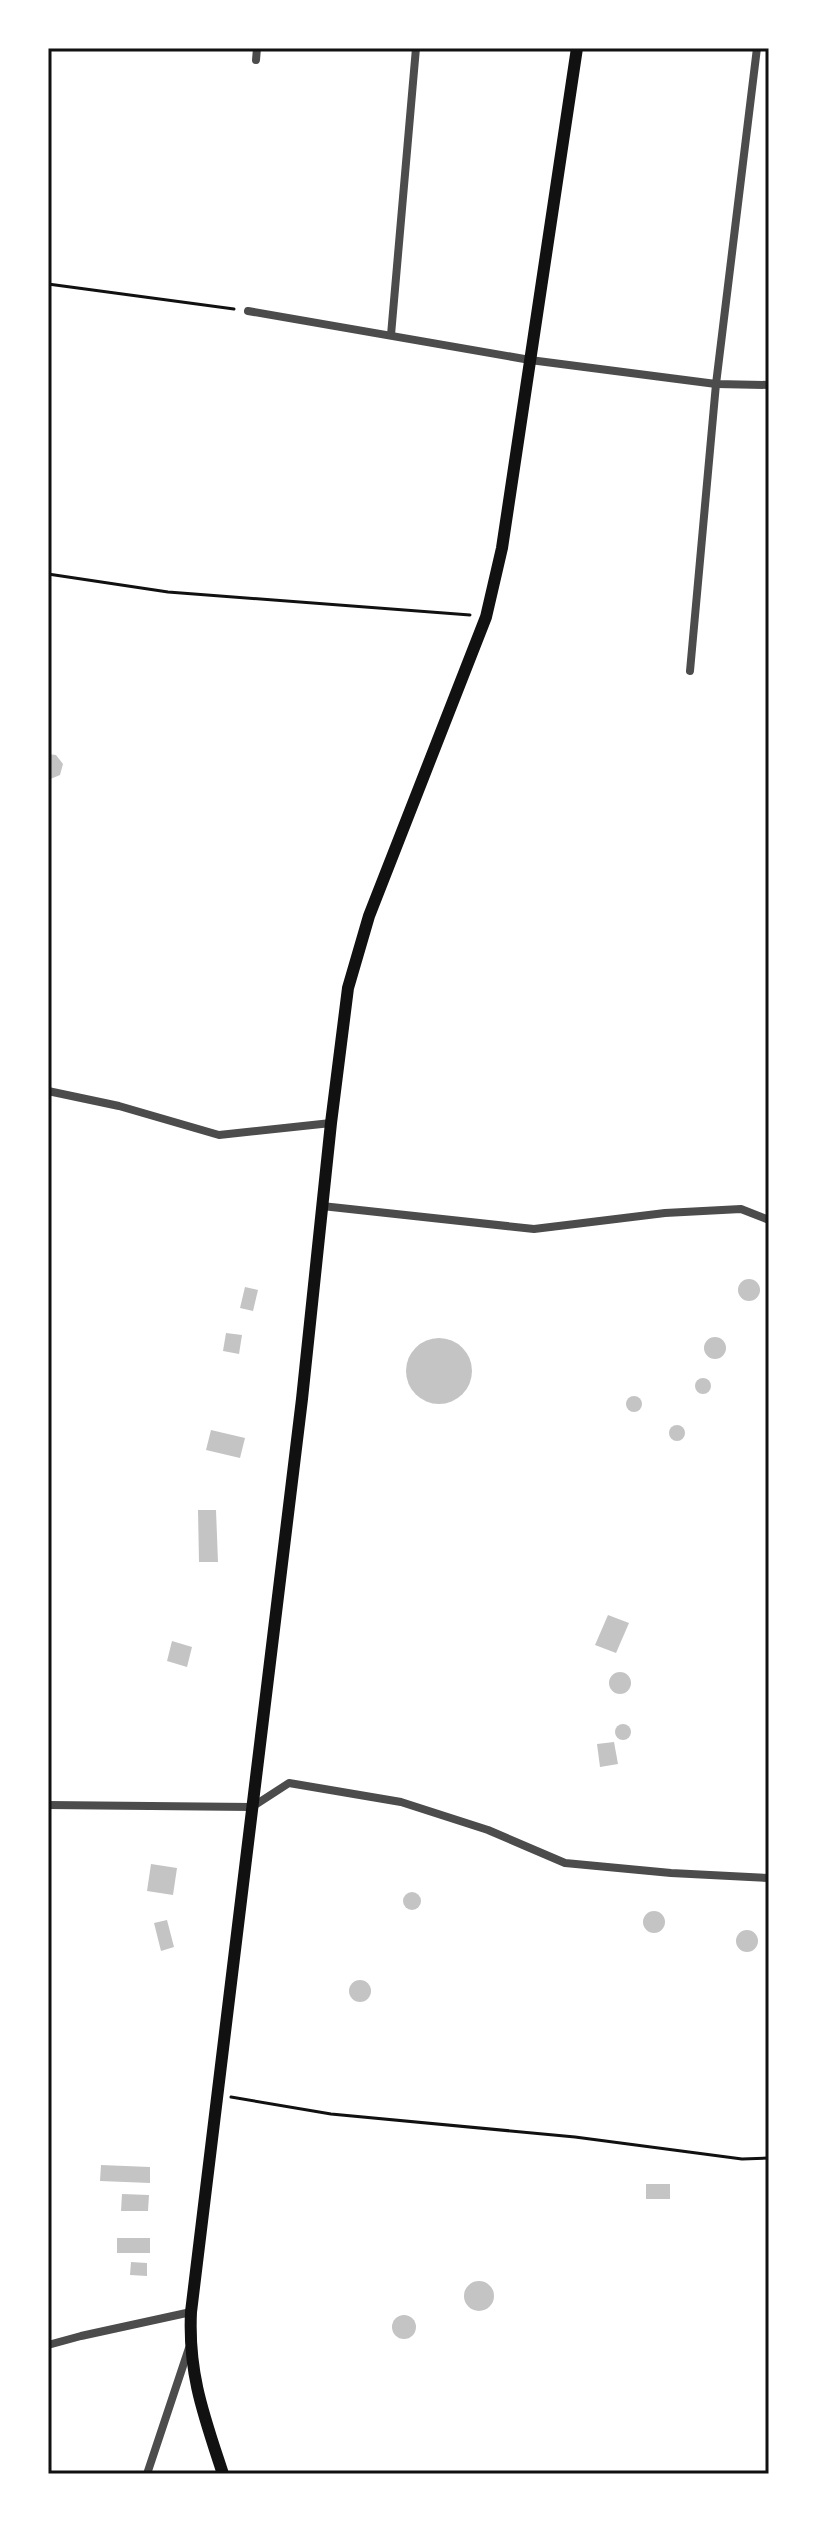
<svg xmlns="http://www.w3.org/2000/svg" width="817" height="2522" font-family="Merriweather,serif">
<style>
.building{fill:#c4c4c4}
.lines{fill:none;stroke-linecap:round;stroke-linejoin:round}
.path{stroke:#111;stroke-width:3}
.minor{stroke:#4c4c4c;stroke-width:8}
.secondary{stroke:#111;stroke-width:12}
.neatline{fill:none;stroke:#111;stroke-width:3}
</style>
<rect width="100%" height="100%" fill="#fff"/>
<g class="building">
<path d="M48,754L56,755L63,764L60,775L48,780Z"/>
<circle cx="749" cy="1290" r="11"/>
<path d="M245,1287L258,1290L253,1311L240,1308Z"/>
<path d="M226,1333L242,1335L239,1354L223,1351Z"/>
<circle cx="715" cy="1348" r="11"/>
<circle cx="439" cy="1371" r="33"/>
<circle cx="703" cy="1386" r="8"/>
<circle cx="634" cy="1404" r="8"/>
<circle cx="677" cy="1433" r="8"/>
<path d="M211,1430L245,1438L240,1458L206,1450Z"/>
<path d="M198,1510H216L218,1562H199Z"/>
<path d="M608,1615L629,1623L616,1653L595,1645Z"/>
<path d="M172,1641L192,1647L187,1667L167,1661Z"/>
<circle cx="620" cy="1683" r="11"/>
<circle cx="623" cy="1732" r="8"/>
<path d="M614,1742L618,1764L600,1767L597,1744Z"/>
<path d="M151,1864L177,1868L173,1895L147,1891Z"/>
<circle cx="412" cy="1901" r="9"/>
<circle cx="654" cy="1922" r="11"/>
<path d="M167,1920L174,1947L161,1951L154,1923Z"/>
<circle cx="747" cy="1941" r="11"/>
<circle cx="360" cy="1991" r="11"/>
<path d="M101,2165L150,2167V2183L100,2181Z"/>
<rect x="646" y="2184" width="24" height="15"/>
<path d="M122,2194L149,2195L148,2211H121Z"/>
<rect x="117" y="2238" width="33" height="15"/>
<path d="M131,2262L147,2263V2276L130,2275Z"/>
<circle cx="479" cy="2296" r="15"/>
<circle cx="404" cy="2327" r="12"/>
</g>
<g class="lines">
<g class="path">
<path d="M48,284L234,309"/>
<path d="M48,574L168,592L470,615"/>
<path d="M231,2097L331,2114L575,2137L742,2159L769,2158"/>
</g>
<g class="minor">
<path d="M256,60L257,48"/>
<path d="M248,311L530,360L716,384L769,385"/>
<path d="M391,335L416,48"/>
<path d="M690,671L716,384L757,48"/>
<path d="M48,1091L119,1106L219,1135L331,1123"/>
<path d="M322,1206L534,1229L665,1213L741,1209L769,1220"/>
<path d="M48,1805L252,1807L289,1783L401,1802L488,1830L565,1863L671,1873L769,1878"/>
<path d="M48,2345L81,2336L191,2312"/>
<path d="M147,2474L189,2348"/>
</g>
<path class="secondary" d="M223,2474C204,2416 188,2374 191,2312L302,1399L331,1123L348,988L369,916L486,617L502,548L577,48"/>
</g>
<rect width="817" height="2522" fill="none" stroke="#ffffff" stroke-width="100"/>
<rect x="50" y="50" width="717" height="2422" class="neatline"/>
</svg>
